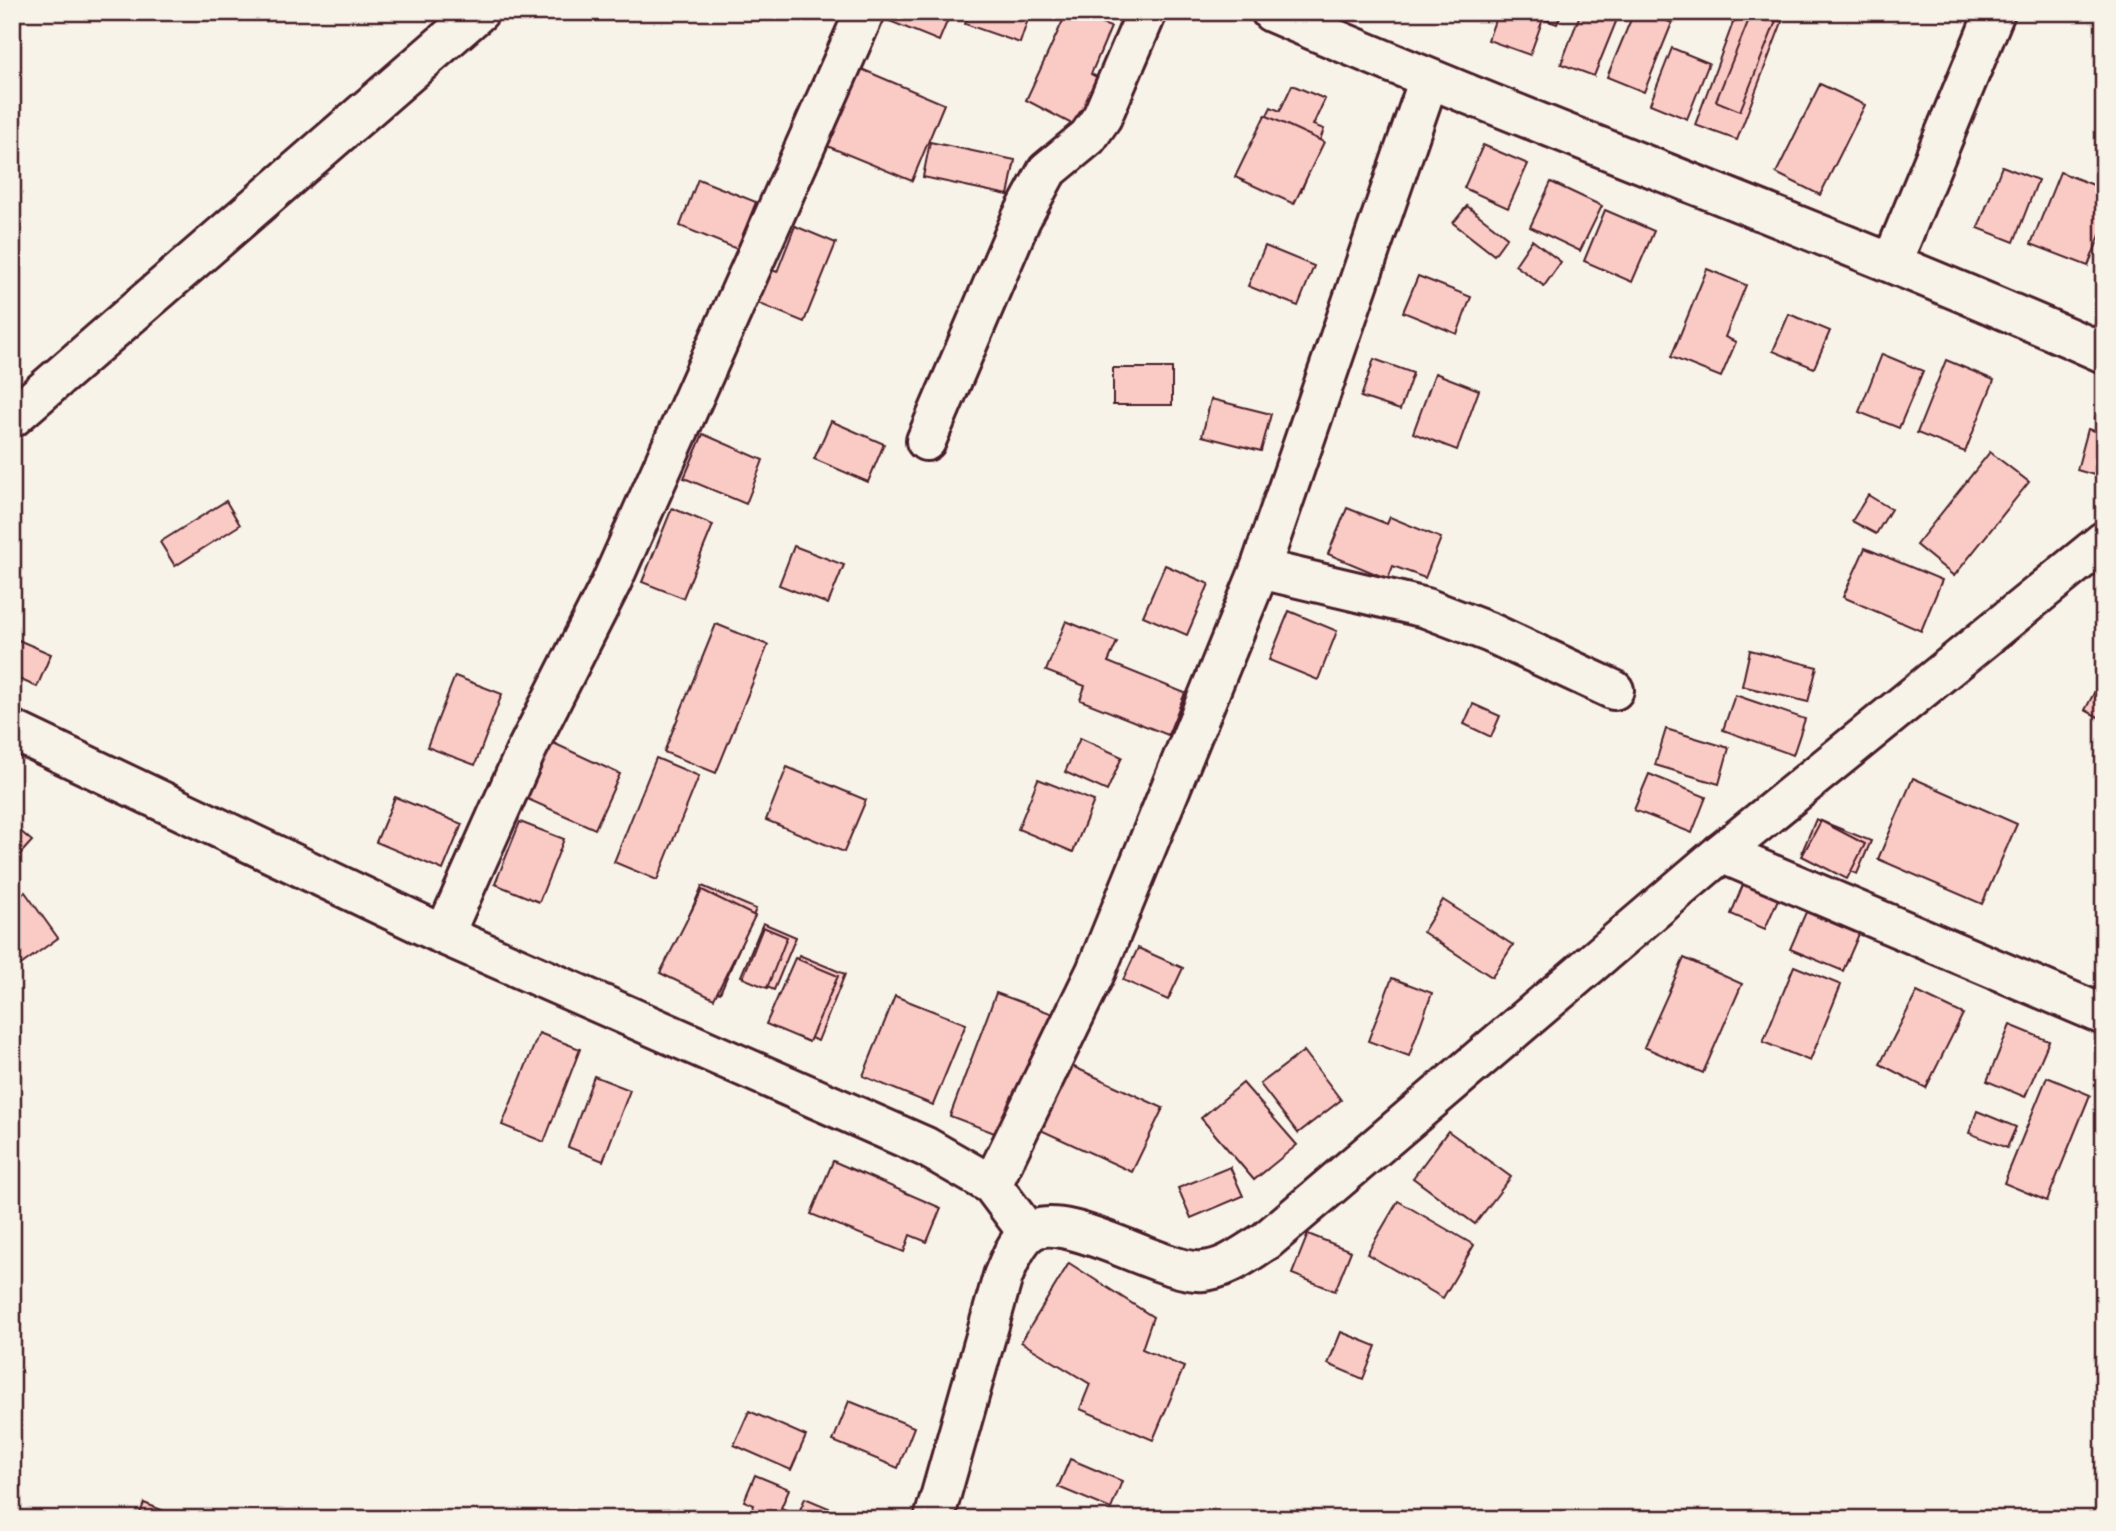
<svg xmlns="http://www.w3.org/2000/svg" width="2116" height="1531" font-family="'Comic Neue',sans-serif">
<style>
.building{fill:#facac4;stroke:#4a1f2b;stroke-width:2}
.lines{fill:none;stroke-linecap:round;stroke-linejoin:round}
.minor-casing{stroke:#4a1f2b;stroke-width:44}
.minor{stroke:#f7f3e8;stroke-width:38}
</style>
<rect width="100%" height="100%" fill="#f7f3e8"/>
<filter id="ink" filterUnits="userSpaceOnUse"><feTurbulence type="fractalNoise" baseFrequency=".0143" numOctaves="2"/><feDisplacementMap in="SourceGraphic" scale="14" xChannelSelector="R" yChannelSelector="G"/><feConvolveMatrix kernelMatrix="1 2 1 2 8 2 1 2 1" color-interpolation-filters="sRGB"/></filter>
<g filter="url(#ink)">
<g class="building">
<path d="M890,12H951L939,41L887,20Z"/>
<path d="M969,12H1009L1028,19L1020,43L965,24Z"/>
<path d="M1067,12L1111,27L1091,74L1110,84L1085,131L1026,100Z"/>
<path d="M1498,12H1562L1557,24L1543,19L1530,55L1488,40Z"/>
<path d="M1581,12H1620L1594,76L1561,64Z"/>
<path d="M1634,12H1646L1672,23L1644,92L1607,77Z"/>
<path d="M1737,12H1757L1782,22L1737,140L1695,125Z"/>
<path d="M1752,12L1776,21L1740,111L1716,101Z"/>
<path d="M1672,48L1709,63L1687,119L1650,104Z"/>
<path d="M859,68L944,104L912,181L827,146Z"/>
<path d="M1820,84L1865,105L1820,195L1776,173Z"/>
<path d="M1292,85L1325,99L1313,125L1324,129L1301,192L1241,167L1271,107L1280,111Z"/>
<path d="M1265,115L1324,142L1294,204L1235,177Z"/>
<path d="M930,142L1015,160L1008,195L923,177Z"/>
<path d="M1483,145L1528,164L1508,208L1464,188Z"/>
<path d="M2002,166L2038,180L2014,242L1978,228Z"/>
<path d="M2060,172L2104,189V225L2088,266L2031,244Z"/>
<path d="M698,179L756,202L737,249L680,226Z"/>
<path d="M1551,182L1602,206L1580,251L1530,227Z"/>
<path d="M1467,206L1507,237L1494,255L1453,223Z"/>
<path d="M1605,210L1654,231L1632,282L1584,261Z"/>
<path d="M795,226L836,243L804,322L748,299L762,266L777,272Z"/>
<path d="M1532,240L1561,262L1544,286L1515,265Z"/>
<path d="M1265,246L1314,266L1298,306L1248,286Z"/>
<path d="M1707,269L1746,285L1725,337L1736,342L1721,377L1671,357Z"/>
<path d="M1418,276L1471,297L1457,334L1403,312Z"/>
<path d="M1789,314L1830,331L1814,368L1773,351Z"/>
<path d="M1882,354L1923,371L1899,428L1859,412Z"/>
<path d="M1374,359L1413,373L1400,410L1361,397Z"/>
<path d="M1946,360L1994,380L1965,452L1917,433Z"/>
<rect x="1113" y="368" width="59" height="37"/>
<path d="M1435,373L1479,390L1457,450L1413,433Z"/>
<path d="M2104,398V421L2095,418Z"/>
<path d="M1211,399L1271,414L1261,451L1202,436Z"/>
<path d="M831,421L884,444L868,482L814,459Z"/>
<path d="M2088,429L2104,434L2101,477L2077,470Z"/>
<path d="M703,434L763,460L746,504L684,478Z"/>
<path d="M1990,452L2029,482L1954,576L1916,545Z"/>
<path d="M1868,495L1891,509L1876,534L1852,521Z"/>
<path d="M226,501L240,525L175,566L160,542Z"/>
<path d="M672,508L713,525L683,598L642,582Z"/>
<path d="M1347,508L1387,524L1390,517L1441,538L1425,578L1393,566L1388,579L1328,554Z"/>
<path d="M794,546L844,565L828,604L779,585Z"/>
<path d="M1865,548L1942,580L1921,631L1843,597Z"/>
<path d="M1165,565L1209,584L1187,635L1143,616Z"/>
<path d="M1289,611L1337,631L1318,680L1269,660Z"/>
<path d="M1066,621L1117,642L1108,662L1185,693L1168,735L1080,700L1085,686L1046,671Z"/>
<path d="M716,624L768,645L716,773L664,752Z"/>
<path d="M16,639L51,654L37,687L12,676V646Z"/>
<path d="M1750,650L1817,667L1808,702L1742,686Z"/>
<path d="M2104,674V720L2085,710Z"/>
<path d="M455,676L502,694L475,765L427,747Z"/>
<path d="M1735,695L1805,719L1793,755L1723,730Z"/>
<path d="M1473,704L1500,716L1491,737L1464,724Z"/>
<path d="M1666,729L1729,748L1719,784L1655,765Z"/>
<path d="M1080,738L1122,757L1107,791L1065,772Z"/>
<path d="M549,741L620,774L595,829L523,797Z"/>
<path d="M656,758L699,776L657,880L614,862Z"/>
<path d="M787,767L866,800L844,852L766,820Z"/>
<path d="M1649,774L1706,797L1692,833L1634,810Z"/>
<path d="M1913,778L2017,824L1982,904L1878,859Z"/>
<path d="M1038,779L1094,801L1073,852L1018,829Z"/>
<path d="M395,797L462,824L443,870L376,842Z"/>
<path d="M1816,819L1871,841L1857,874L1802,852Z"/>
<path d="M1821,821L1865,844L1847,879L1802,856Z"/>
<path d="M520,822L564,839L539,902L495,884Z"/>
<path d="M12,824L32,841L12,863Z"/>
<path d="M1744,882L1779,897L1765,929L1731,914Z"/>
<path d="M702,886L756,909L720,993L665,971Z"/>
<path d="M702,890L755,916L714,999L660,973Z"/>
<path d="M25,892L58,938L18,967L12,960V902Z"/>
<path d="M1443,900L1513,945L1492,977L1423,932Z"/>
<path d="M1806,912L1859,934L1843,971L1790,949Z"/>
<path d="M763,923L796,937L774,990L741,976Z"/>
<path d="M763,927L787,937L767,988L743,978Z"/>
<path d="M1138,948L1183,968L1168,1000L1123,980Z"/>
<path d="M799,955L845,974L818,1041L771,1022Z"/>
<path d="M795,958L838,976L809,1042L766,1024Z"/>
<path d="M1684,958L1742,984L1703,1073L1644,1047Z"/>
<path d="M1794,966L1841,985L1810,1061L1763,1042Z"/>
<path d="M1392,978L1432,993L1409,1056L1368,1041Z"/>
<path d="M1917,992L1963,1014L1926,1088L1880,1064Z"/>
<path d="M996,993L1056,1015L1010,1139L950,1116Z"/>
<path d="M895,996L966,1024L933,1105L863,1076Z"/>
<path d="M2010,1025L2049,1041L2025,1097L1987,1081Z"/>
<path d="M539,1033L580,1049L544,1142L502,1125Z"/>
<path d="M1304,1051L1341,1100L1298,1133L1260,1084Z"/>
<path d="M1061,1061L1163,1108L1132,1172L1032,1126Z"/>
<path d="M594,1076L630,1090L603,1161L568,1147Z"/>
<path d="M2047,1077L2090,1095L2047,1201L2004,1183Z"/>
<path d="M1243,1083L1297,1145L1254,1180L1201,1118Z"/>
<path d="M1977,1111L2016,1127L2007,1148L1969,1133Z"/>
<path d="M1448,1131L1511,1177L1475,1224L1413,1178Z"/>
<path d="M833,1161L941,1208L927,1242L910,1235L904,1252L811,1214Z"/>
<path d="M1230,1167L1243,1196L1191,1218L1178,1188Z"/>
<path d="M1398,1201L1474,1245L1443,1298L1367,1254Z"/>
<path d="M1308,1234L1351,1251L1335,1291L1292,1274Z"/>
<path d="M1069,1263L1153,1317L1142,1349L1184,1367L1153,1440L1080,1409L1090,1384L1021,1342Z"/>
<path d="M1341,1332L1376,1346L1363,1379L1328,1364Z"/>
<path d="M849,1401L914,1427L898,1468L833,1441Z"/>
<path d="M749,1411L806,1436L791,1470L734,1445Z"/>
<path d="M1070,1459L1122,1481L1111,1509L1058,1487Z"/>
<path d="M755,1475L789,1489L781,1508L798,1515L805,1498L843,1514L841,1519H749L754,1505L744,1501Z"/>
<path d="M144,1503L184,1519H138Z"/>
</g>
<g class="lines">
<defs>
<g id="minor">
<path d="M1271,12C1547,131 1829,232 2104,353"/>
<path d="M1892,262L1995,12"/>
<path d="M12,418L479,12"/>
<path d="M926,441L1021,219L1047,171L1088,137L1102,117L1147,12"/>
<path d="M1260,569L1426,608L1491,633L1614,690"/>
<path d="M12,730L444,935L926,1147L992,1185L1028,1233"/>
<path d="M1721,853L2104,1015"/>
<path d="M444,935L526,751L611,583L865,12"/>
<path d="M992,1185L1096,971L1260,569L1429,79"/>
<path d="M934,1519L1003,1276C1009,1262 1015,1245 1027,1234C1060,1205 1162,1275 1203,1271C1227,1269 1246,1253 1266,1241L1721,853L2104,541"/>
</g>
</defs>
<use href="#minor" class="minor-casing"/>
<use href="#minor" class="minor"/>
</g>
</g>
<rect width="2116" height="1531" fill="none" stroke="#f7f3e8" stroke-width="42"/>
<rect x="21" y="21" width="2074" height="1489" fill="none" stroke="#4a1f2b" stroke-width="2.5" filter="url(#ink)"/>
</svg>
